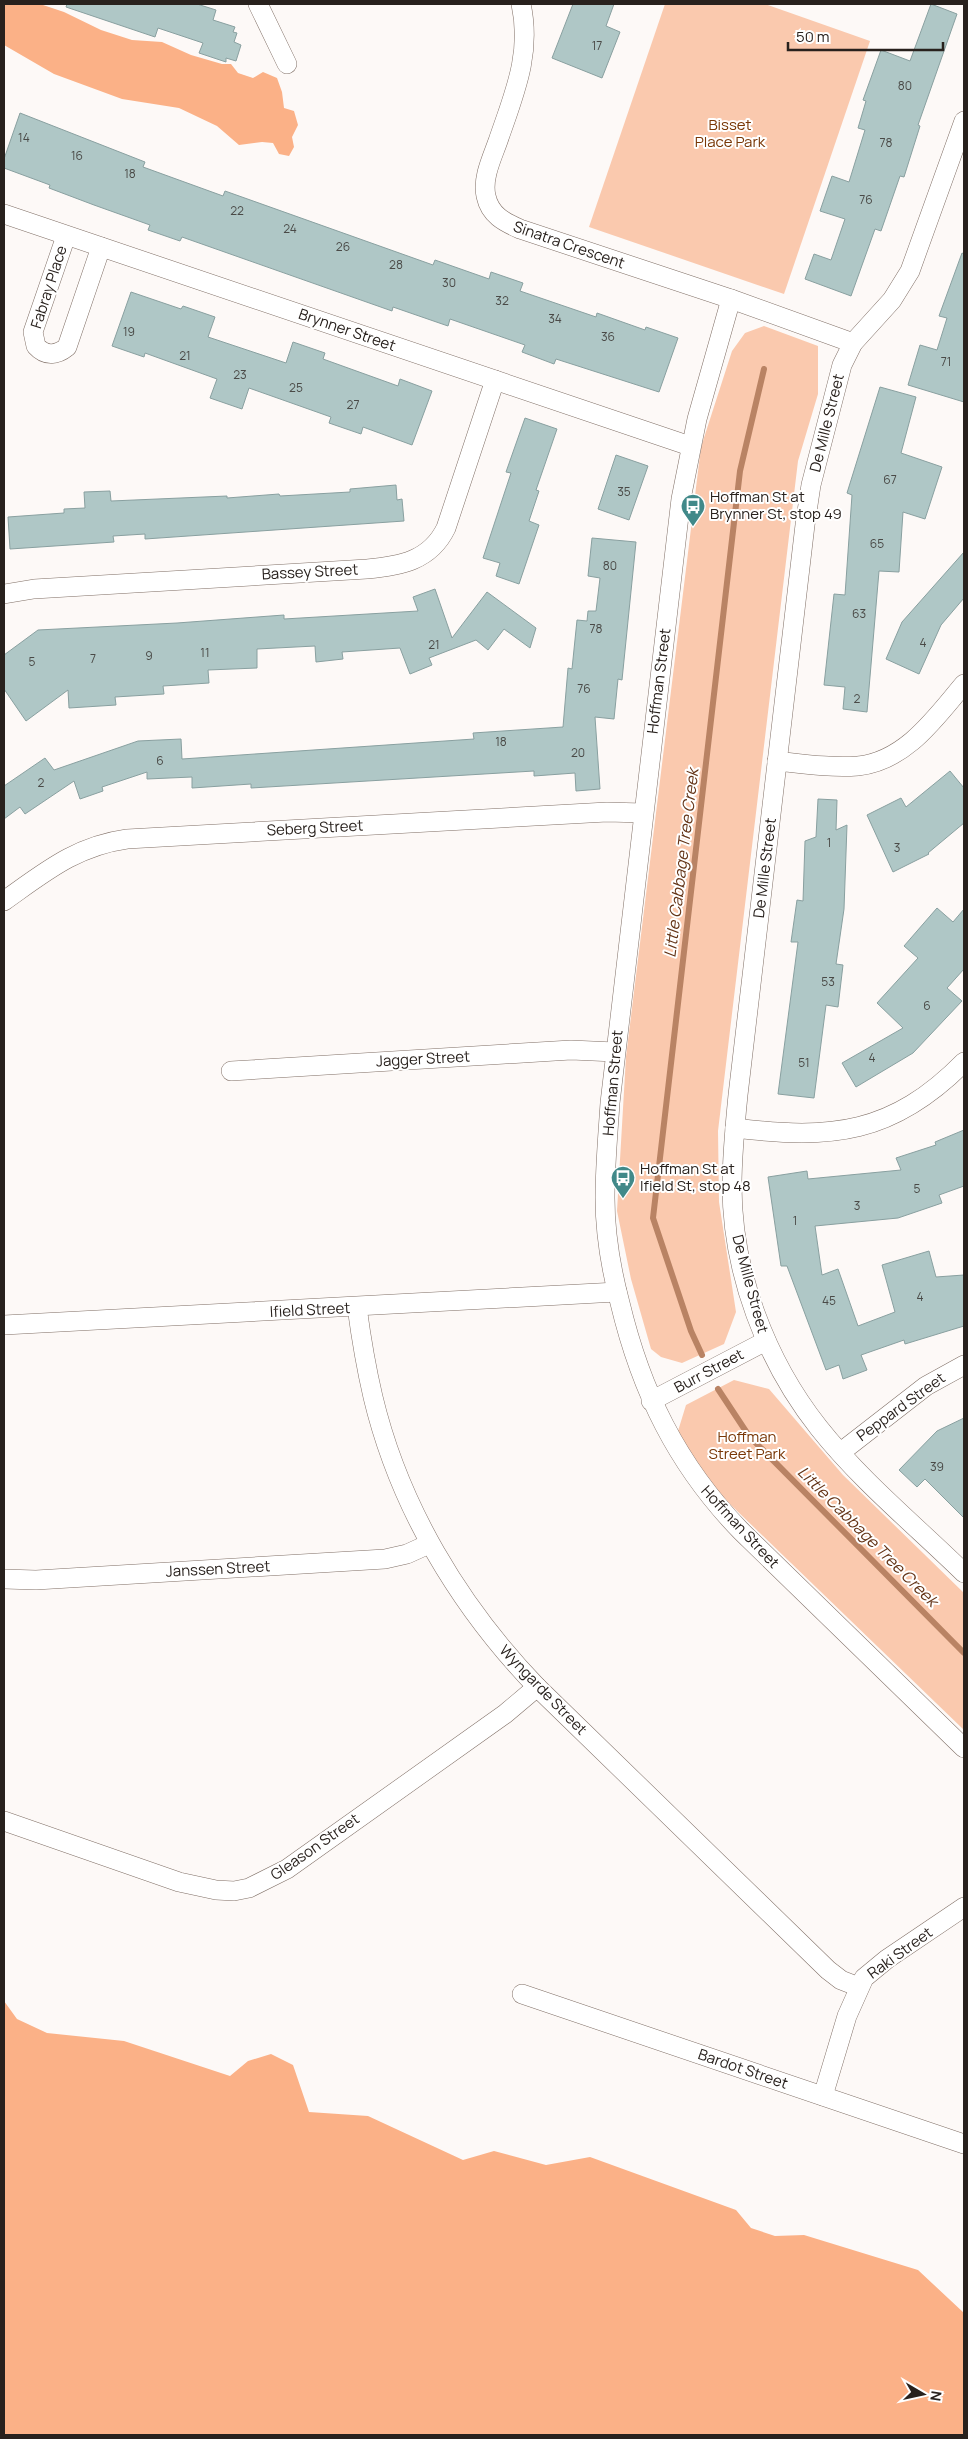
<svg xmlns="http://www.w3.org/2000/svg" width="968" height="2439" font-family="Manrope,sans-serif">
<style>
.green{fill:#fac9ae}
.forest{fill:#fbb187}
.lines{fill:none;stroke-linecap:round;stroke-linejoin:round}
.stream{stroke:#b98364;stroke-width:6}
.building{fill:#afc7c6;stroke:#89a0a0}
.street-casing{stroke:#817067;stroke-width:20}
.street{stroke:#fff;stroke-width:19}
.labels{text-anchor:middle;stroke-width:4;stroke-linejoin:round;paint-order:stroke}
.number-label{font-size:12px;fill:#4a4a47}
.park-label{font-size:15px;fill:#793706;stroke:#fff}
.street-label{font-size:15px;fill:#28211d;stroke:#fff}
.poi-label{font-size:15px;fill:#28211d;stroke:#fff;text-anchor:start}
.water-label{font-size:16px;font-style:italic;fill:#643417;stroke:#fff}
</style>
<rect width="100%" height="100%" fill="#fdf9f7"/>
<g class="green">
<path d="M665,4H765L870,41L784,294L589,227Z"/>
<path d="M764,326L818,346V394L798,461L718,1131L719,1202L736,1312L724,1344L682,1363L661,1357L651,1349L631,1279L617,1211L626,1057L701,447L732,351L745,333Z"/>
<path d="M734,1380L769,1389L843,1475L964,1593V1730L705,1480L678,1431L686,1405Z"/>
</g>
<g class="forest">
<path d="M4,4H40L64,12L101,30L132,40L162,42L191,55L222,64H231L238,73L253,78L263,72L277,78L282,92L284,108L294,111L298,125L292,137L294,147L289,156L279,154L273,143L262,142L239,145L217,126L179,108L122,99L54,74L4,45Z"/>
<path d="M4,2001L17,2019L47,2033L124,2041L230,2076L248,2061L271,2054L293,2065L309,2112L368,2116L463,2160L494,2151L546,2165L590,2157L736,2210L751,2228L775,2236L804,2235L918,2270L964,2313V2435H4Z"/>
</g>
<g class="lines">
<g class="stream">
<path d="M702,1355L691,1331L653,1218L740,471L764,369"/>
<path d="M718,1389L749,1436L964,1653"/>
</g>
</g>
<g class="building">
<path d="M67,4H197L216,10L213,20L235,27L233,32L237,33L234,42L241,45L236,61L226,58V62L199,53L203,43L158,28L155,37L66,7Z"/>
<path d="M573,4H614L606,26L620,32L602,78L552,58Z"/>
<path d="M931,4L957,14L918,125L920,126L904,177L900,176L881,231L875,229L851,296L805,279L814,254L831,260L845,219L820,211L832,176L849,182L865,130L858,128L866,101L863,100L881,50L910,61Z"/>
<path d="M20,113L145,162L143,167L223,196L225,191L433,265L435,260L489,279L491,272L523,283L520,291L596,317L597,313L645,330L646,327L678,338L659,392L556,359L554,364L522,352L525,345L450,319L448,326L393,307L392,311L182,237L180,241L148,230L150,225L94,205L49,188L50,185L4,168V159Z"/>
<path d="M962,253L964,254V402L908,385L920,345L937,350L947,318L939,316Z"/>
<path d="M131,292L181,309L183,306L215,317L208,337L286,363L293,342L325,353L323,359L398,386L400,379L432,391L412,445L363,427L361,434L329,423L331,417L249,388L242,409L210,398L217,379L145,353L144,357L112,346Z"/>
<path d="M880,387L916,397L901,453L942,467L925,519L903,512L899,572L879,571L867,712L843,709L845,687L824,685L834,594L845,595L852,495L847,493Z"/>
<path d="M525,418L557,429L536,490L539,491L529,521L539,525L519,584L496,576L500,563L483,558L511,473L506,472Z"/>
<path d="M616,455L648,466L629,520L598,509Z"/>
<path d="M396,485L397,500L402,499L404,521L145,539V534L113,536L114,542L10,549L8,517L64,513V509L85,508L84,492L110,491L111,501L227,496V498L279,494L280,496L350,492V489Z"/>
<path d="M592,538L636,542L622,680L618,679L614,719L595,717L600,789L576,791L575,773L534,776V771L251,788V784L192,788V777L147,779V772L102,787L103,791L80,799L74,781L25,814L20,807L4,819V786L45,758L54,770L138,741L181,739L182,759L474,739L473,733L563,727L568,668L572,669L577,620L587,621L588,611H596L600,578L588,576Z"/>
<path d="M964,552V598L941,625L919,674L886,659L902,622Z"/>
<path d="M435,589L452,638L487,592L536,628L530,648L504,629L488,650L476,640L429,658L432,665L410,674L400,648L342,652L343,659L316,662L315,646L257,649V668L208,670L209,683L163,686L164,694L115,697L116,705L69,708L68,690L26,721L4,689V655L38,630L177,623L284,615V619L418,611L413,597Z"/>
<path d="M950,771L964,788V823L928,853L929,854L893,872L867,815L901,798L906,807Z"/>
<path d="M818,799L837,800L836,830L847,825L844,909L836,964L843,965L838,1007L826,1005L814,1098L778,1094L798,942H791L797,900L803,901L805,841L816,837Z"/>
<path d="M937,908L953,922L964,909V969L947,988L962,1001L913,1053L856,1087L842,1063L903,1028L877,1003L918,958L904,946Z"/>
<path d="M964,1130V1186L939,1195L942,1203L898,1218L815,1226L822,1275L838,1269L858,1326L895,1312L882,1265L929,1251L936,1277L964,1275V1326L905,1344L904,1340L861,1355L867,1370L843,1379L839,1365L826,1370L787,1266H781L768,1177L807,1171L808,1179L901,1170L896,1158L936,1145L935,1142Z"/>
<path d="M964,1418V1518L925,1479L917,1487L899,1470L937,1431Z"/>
</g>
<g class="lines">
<defs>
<g id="street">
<path d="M258,4L287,64"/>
<path d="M521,4C532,54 514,94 498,141C492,158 482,178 486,196C490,215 504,222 520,229L731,299L853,343"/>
<path d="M964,121L910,271L892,300L853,343L842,365L811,485L805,525L738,1095C735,1125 732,1155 732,1186C732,1272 766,1361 819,1428C861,1481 916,1526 964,1573"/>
<path d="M4,214L690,446"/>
<path d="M66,236L33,332L36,346C45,356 56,356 67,347L101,247"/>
<path d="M731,299L697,419L681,499L610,1103C608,1134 605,1166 605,1198C605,1233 611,1269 620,1303C641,1391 677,1465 741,1531L964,1748"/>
<path d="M4,594L34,589L367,569C400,566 430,561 446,528L495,380"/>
<path d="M777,761C804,764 831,768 858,766C906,761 936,717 964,684"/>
<path d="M4,901C45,872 76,846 127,839L607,812L643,813"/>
<path d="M231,1071L571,1050L615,1052"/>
<path d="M735,1128C832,1140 893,1134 964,1062"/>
<path d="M357,1307C361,1337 366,1367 373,1397C399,1506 459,1606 537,1687L828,1970L841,1980L859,1987"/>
<path d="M4,1325L617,1292"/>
<path d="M651,1401L766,1341"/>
<path d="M841,1452L926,1386L964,1365"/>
<path d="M4,1579L36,1580L385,1559L407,1554L429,1544"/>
<path d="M4,1821L179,1882L216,1890L234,1891L249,1888L287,1869L505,1714L537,1687"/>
<path d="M522,1994L964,2144"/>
<path d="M823,2096L847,2016L864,1978L887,1959L964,1907"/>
</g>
</defs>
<use href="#street" class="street-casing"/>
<use href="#street" class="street"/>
</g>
<defs>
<symbol id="bus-pin" viewBox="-11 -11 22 30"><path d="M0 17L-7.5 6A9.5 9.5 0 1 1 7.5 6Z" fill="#418989" stroke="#fff"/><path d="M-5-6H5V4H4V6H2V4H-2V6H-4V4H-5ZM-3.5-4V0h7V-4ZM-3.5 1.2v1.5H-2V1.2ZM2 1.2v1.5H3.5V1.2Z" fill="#fff"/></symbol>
</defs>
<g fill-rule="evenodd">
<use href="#bus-pin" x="679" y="492" width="28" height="38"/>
<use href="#bus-pin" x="609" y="1164" width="28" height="38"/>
</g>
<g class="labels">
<g class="number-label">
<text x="597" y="50">17</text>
<text x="905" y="90">80</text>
<text x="24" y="142">14</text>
<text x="886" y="147">78</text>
<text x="77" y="160">16</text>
<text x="130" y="178">18</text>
<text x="866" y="204">76</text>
<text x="237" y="215">22</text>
<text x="290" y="233">24</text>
<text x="343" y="251">26</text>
<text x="396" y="269">28</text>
<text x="449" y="287">30</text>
<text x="502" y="305">32</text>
<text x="555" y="323">34</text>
<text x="129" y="336">19</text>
<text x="608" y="341">36</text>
<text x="185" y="360">21</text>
<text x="946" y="366">71</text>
<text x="240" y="379">23</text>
<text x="296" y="392">25</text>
<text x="353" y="409">27</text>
<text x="890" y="484">67</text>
<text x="624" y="496">35</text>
<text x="877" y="548">65</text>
<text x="610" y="570">80</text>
<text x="859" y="618">63</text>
<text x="596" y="633">78</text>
<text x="923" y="647">4</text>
<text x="434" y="649">21</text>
<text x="205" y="657">11</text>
<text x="149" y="660">9</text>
<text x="93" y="663">7</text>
<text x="32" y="666">5</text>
<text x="584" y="693">76</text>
<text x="857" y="703">2</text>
<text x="501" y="746">18</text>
<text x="578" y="757">20</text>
<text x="160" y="765">6</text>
<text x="41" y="787">2</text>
<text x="829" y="847">1</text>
<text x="897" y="852">3</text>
<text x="828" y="986">53</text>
<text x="927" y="1010">6</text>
<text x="872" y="1062">4</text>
<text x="804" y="1067">51</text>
<text x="917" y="1193">5</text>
<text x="857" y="1210">3</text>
<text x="795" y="1225">1</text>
<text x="920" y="1301">4</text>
<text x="829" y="1305">45</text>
<text x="937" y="1471">39</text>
</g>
<g class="park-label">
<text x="730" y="130">Bisset<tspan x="730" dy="17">Place Park</tspan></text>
<text x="747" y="1442">Hoffman<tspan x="747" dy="17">Street Park</tspan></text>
</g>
<g class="street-label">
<text transform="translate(569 245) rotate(19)" y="5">Sinatra Crescent</text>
<text transform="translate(49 287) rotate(-72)" y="5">Fabray Place</text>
<text transform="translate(347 330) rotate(19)" y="5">Brynner Street</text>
<text transform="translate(827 423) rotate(-76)" y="5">De Mille Street</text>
<text transform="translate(310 572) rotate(-3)" y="5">Bassey Street</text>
<text transform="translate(659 681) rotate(-83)" y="5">Hoffman Street</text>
<text transform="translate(315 828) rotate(-3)" y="5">Seberg Street</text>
<text transform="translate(765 868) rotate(-83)" y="5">De Mille Street</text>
<text transform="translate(423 1059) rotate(-3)" y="5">Jagger Street</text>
<text transform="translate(613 1083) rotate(-85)" y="5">Hoffman Street</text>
<text transform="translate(750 1284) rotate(75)" y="5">De Mille Street</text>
<text transform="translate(310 1310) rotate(-3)" y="5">Ifield Street</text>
<text transform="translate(709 1371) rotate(-28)" y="5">Burr Street</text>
<text transform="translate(901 1407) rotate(-36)" y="5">Peppard Street</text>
<text transform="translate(740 1527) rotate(47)" y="5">Hoffman Street</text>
<text transform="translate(218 1569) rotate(-3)" y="5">Janssen Street</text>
<text transform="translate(543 1690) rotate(46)" y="5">Wyngarde Street</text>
<text transform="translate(315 1847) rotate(-35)" y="5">Gleason Street</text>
<text transform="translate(900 1953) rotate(-36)" y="5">Raki Street</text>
<text transform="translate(743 2069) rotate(19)" y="5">Bardot Street</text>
</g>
<g class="poi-label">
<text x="710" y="502">Hoffman St at<tspan x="710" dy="17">Brynner St, stop 49</tspan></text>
<text x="640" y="1174">Hoffman St at<tspan x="640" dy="17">Ifield St, stop 48</tspan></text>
</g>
<g class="water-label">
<text transform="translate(681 863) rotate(-83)" y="6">Little Cabbage Tree Creek</text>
<text transform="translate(868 1536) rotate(45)" y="6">Little Cabbage Tree Creek</text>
</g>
</g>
<rect width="968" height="2439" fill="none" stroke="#28211d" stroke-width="10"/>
<g transform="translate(923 2394) rotate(99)" stroke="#ffffff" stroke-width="4" paint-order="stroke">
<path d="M0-4L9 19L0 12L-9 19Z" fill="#28211d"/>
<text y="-8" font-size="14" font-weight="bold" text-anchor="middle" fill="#28211d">N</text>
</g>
<path d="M788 42v8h155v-8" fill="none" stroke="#28211d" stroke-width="2.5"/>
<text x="796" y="42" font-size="15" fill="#28211d" stroke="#ffffff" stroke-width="4" paint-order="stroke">50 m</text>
</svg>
